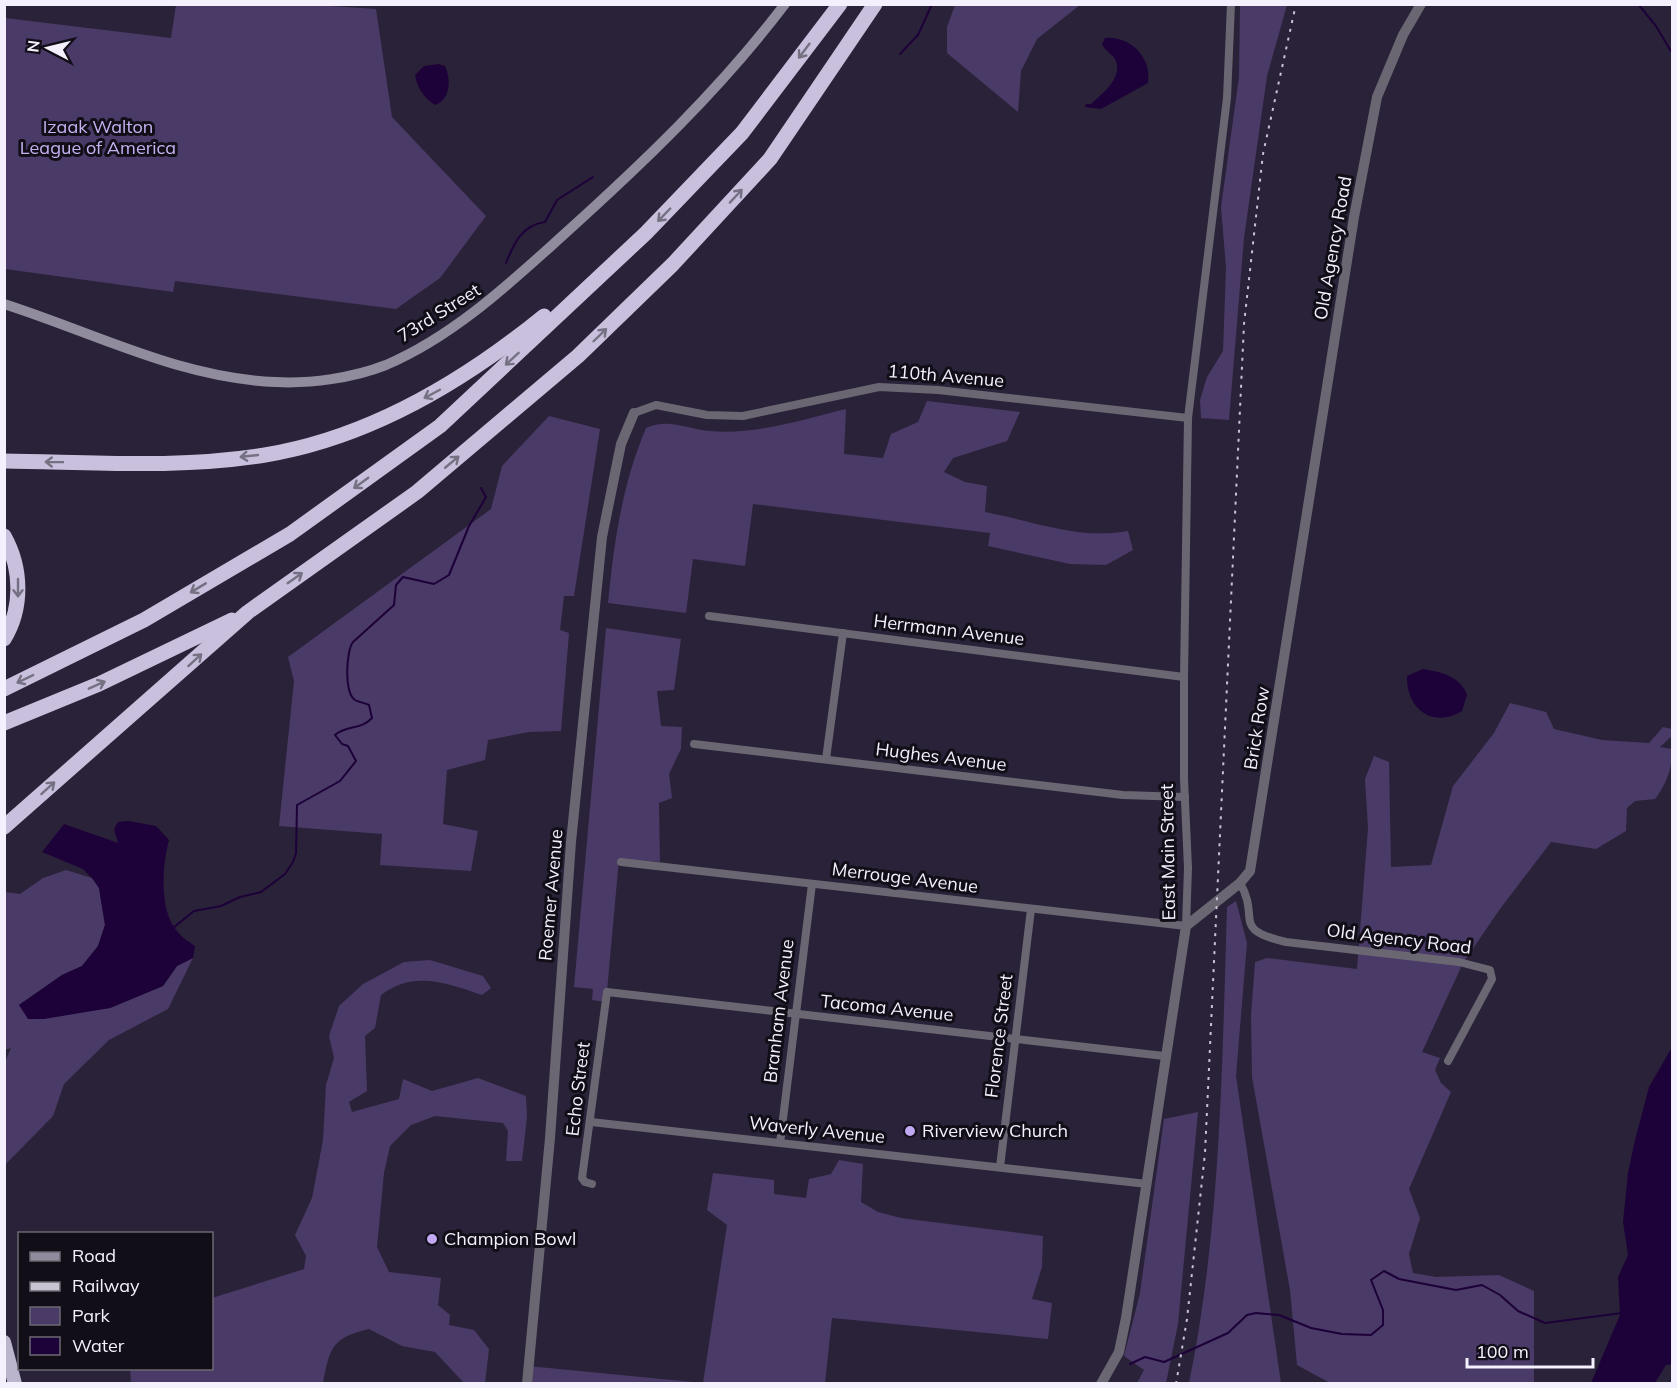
<svg xmlns="http://www.w3.org/2000/svg" width="1677" height="1388" font-family="Mulish,sans-serif">
<style>
.green{fill:#4a3a67}
.water{fill:#1d0139}
.lines{fill:none;stroke-linecap:round;stroke-linejoin:round}
.stream{stroke:#1d0139;stroke-width:2}
.minor{stroke:#6a6772;stroke-width:8}
.tertiary{stroke:#6a6772;stroke-width:10}
.secondary{stroke:#908b9d;stroke-width:10}
.trunk{stroke:#bbb4cd;stroke-width:14}
.motorway{stroke:#c8c0dc;stroke-width:15}
.rail{stroke:#c9c4d4;stroke-width:2;stroke-dasharray:3 6;stroke-linecap:butt}
.oneway{stroke:#767083}
.poi-dot{fill:#c1a8f3;stroke:#110e17;stroke-width:2}
.labels{text-anchor:middle;stroke-width:6;stroke-linejoin:round;paint-order:stroke}
.park-label{font-size:18px;fill:#c6b1f2;stroke:#110e17}
.street-label{font-size:18px;fill:#f4f0fe;stroke:#110e17}
.poi-label{font-size:18px;fill:#f4f0fe;stroke:#110e17;text-anchor:start}
</style>
<rect width="100%" height="100%" fill="#2a2238"/>
<g class="green">
<path d="M315,5L376,9L392,117L486,216L440,278L396,309L175,281L173,292L5,269V18L171,38L176,5Z"/>
<path d="M955,5V4L1080,5L1037,39L1021,71L1018,112L947,53V27Z"/>
<path d="M1240,5H1287L1267,76L1244,238L1229,420L1201,418L1200,400L1207,377L1223,351L1226,268L1221,207L1239,77Z"/>
<path d="M927,401L1020,412L1007,441L953,458L944,472L965,482L987,486L985,512C1033,521 1079,540 1128,531L1133,550L1106,565L1070,564L988,546L990,533L753,504L745,566L693,559L686,613L608,603C614,542 622,485 646,428C668,418 687,429 709,431C756,435 801,420 846,409L844,454L883,458L891,434L918,422Z"/>
<path d="M549,416L600,429L574,596H564L560,630L569,633L561,731L529,732L488,740L485,760L447,770L443,824L478,831L471,871L380,865L382,834L279,826L294,681L288,657L491,509L502,466Z"/>
<path d="M606,628L681,639L674,690L657,691L661,726L682,727L681,749L669,774L672,798L659,803L660,862L619,859L606,1002L592,1000L593,989L574,987Z"/>
<path d="M1510,703L1546,712L1554,729L1602,740L1649,743L1663,727L1672,729V736L1660,747L1672,749C1672,769 1667,783 1655,799L1635,801L1627,808L1626,831L1596,849L1551,842L1500,909L1463,963L1422,1052L1440,1058L1435,1070L1441,1083L1451,1092L1409,1189L1420,1218L1409,1254L1413,1273L1436,1277L1499,1275L1534,1291V1383H1330L1297,1365L1290,1290L1252,1077L1251,1015L1255,962L1267,958L1357,969L1368,828L1365,779L1374,756L1389,762L1391,867L1431,865L1453,786L1494,733Z"/>
<path d="M66,870L92,878L99,888L105,925L98,946L82,966L62,975L19,1005L81,1012L110,1008L163,986L177,966L193,958L168,1009L109,1040L64,1084L53,1116L5,1165V1062L11,1048L5,1050V892L20,894L43,878Z"/>
<path d="M1236,901L1247,943L1236,1076L1281,1383H1189C1221,1227 1222,1065 1227,907Z"/>
<path d="M430,960L483,976L491,988L482,995C447,983 413,970 381,995L375,1028L365,1036L367,1091L349,1102L352,1112L399,1099L403,1079L432,1091L478,1078L526,1096L527,1117L522,1161H506L508,1131L503,1123L435,1116L411,1125L390,1146L384,1173L377,1247L389,1272L441,1278L438,1305L450,1315L449,1325L474,1330L489,1349L485,1383H464L435,1352L402,1346L369,1329C331,1338 330,1348 323,1383H131L130,1369L212,1368V1298L304,1269L306,1256L295,1235L312,1198L323,1140L326,1085L334,1058L329,1036L339,1006L363,984L404,962Z"/>
<path d="M1198,1112L1178,1324L1166,1383H1137L1144,1370L1124,1356L1140,1293L1164,1119Z"/>
<path d="M839,1160L863,1164L861,1202L878,1212L901,1218L1043,1236L1042,1267L1032,1299L1052,1303L1048,1339L832,1318L825,1383L527,1384L528,1366L703,1383L727,1225L707,1210L713,1173L774,1180V1194L806,1198L809,1179L831,1174Z"/>
</g>
<g class="water">
<path d="M1105,38C1130,36 1152,57 1148,83L1101,109L1085,107L1086,104H1091C1103,93 1124,77 1115,59C1112,54 1105,51 1102,44Z"/>
<path d="M439,64L445,66C451,79 451,99 435,105C424,98 417,88 415,75L424,66Z"/>
<path d="M1423,669C1441,672 1460,676 1467,695L1462,711C1433,729 1406,709 1407,676Z"/>
<path d="M128,821L156,826L169,840C162,865 159,911 177,931C181,937 189,942 195,946L193,958L177,966L163,986L110,1008L44,1019H28L19,1005L62,975L82,966L98,946L105,925L99,888L92,878L83,869L42,852L64,824L118,843L114,829L118,822Z"/>
<path d="M1672,1047V1364L1666,1365L1655,1383H1591L1620,1315L1618,1277L1628,1255L1623,1222L1628,1173L1635,1140L1649,1087Z"/>
</g>
<g class="lines">
<g class="stream">
<path d="M1638,4L1656,26L1672,53"/>
<path d="M900,54L918,35L932,4"/>
<path d="M506,263C514,243 522,225 545,222L557,200L593,177"/>
<path d="M173,928L194,911L221,906L240,897L261,892L285,874L293,862L296,853L297,805L340,781L356,761L348,746L342,744L335,735C346,725 361,730 372,718L369,705C365,703 358,702 355,700C344,692 346,651 353,642L394,605L396,585L403,577L434,584L449,575L469,526L486,497L481,488"/>
<path d="M1130,1364L1145,1357L1164,1362L1228,1333L1247,1315L1256,1313L1279,1315L1311,1328L1342,1334L1371,1335L1383,1325V1310L1371,1280L1384,1271L1399,1279L1456,1290L1482,1285L1500,1295L1518,1311L1545,1323L1622,1313"/>
</g>
<g class="minor">
<path d="M634,413L656,405L707,415L743,416L879,387L938,390L1188,418"/>
<path d="M709,616L1184,677"/>
<path d="M694,744L1123,795L1185,797"/>
<path d="M826,759L843,633"/>
<path d="M621,862L1186,926L1188,868L1184,779V677L1188,418L1227,98L1231,4"/>
<path d="M1240,883C1261,919 1230,929 1286,942L1459,962L1490,970L1492,979L1448,1061"/>
<path d="M591,1122L1147,1184"/>
<path d="M780,1143L812,884"/>
<path d="M1000,1167L1031,909"/>
<path d="M592,1184L585,1182L582,1178L607,992L1164,1056"/>
</g>
<g class="tertiary">
<path d="M527,1384L550,1138L571,842L602,537L621,444L634,413"/>
<path d="M1101,1384L1119,1352L1126,1318L1186,926L1240,883L1250,871L1354,217L1377,97L1403,35L1421,4"/>
</g>
<path class="secondary" d="M4,304C95,333 179,378 275,382C310,384 353,378 386,365C452,337 508,285 560,238C641,165 719,91 785,4"/>
<path class="trunk" d="M4,1342L15,1384"/>
<g class="motorway">
<path d="M4,461C90,462 180,469 265,455C369,438 463,382 544,316"/>
<path d="M4,536C22,568 23,608 4,639"/>
<path d="M4,689L144,620L290,534L440,426L646,233L742,133L840,4"/>
<path d="M4,723L99,684L232,620"/>
<path d="M4,827L248,612L417,492L578,356L673,264L770,159L875,4"/>
</g>
<path class="rail" d="M1176,1384L1187,1319L1205,1153L1244,324L1263,154L1296,4"/>
</g>
<defs><path id="oneway-shaft" d="M-6 0H5M1.5-3L5.5 0L1.5 3" fill="none" stroke-width="1.6" stroke-linecap="round" stroke-linejoin="round" transform="scale(1.5)"/></defs>
<g class="oneway">
<use href="#oneway-shaft" transform="translate(804 51) rotate(127)"/>
<use href="#oneway-shaft" transform="translate(736 196) rotate(-47)"/>
<use href="#oneway-shaft" transform="translate(664 215) rotate(134)"/>
<use href="#oneway-shaft" transform="translate(600 335) rotate(-44)"/>
<use href="#oneway-shaft" transform="translate(512 359) rotate(137)"/>
<use href="#oneway-shaft" transform="translate(432 394) rotate(152)"/>
<use href="#oneway-shaft" transform="translate(249 456) rotate(174)"/>
<use href="#oneway-shaft" transform="translate(54 462) rotate(-179)"/>
<use href="#oneway-shaft" transform="translate(452 462) rotate(-40)"/>
<use href="#oneway-shaft" transform="translate(361 483) rotate(144)"/>
<use href="#oneway-shaft" transform="translate(295 578) rotate(-35)"/>
<use href="#oneway-shaft" transform="translate(18 588) rotate(90)"/>
<use href="#oneway-shaft" transform="translate(198 588) rotate(149)"/>
<use href="#oneway-shaft" transform="translate(195 660) rotate(-42)"/>
<use href="#oneway-shaft" transform="translate(25 679) rotate(154)"/>
<use href="#oneway-shaft" transform="translate(97 685) rotate(-24)"/>
<use href="#oneway-shaft" transform="translate(48 788) rotate(-42)"/>
</g>
<g class="poi-dot">
<circle cx="910" cy="1131" r="6"/>
<circle cx="432" cy="1239" r="6"/>
</g>
<g class="labels">
<g class="park-label">
<text x="98" y="133">Izaak Walton<tspan x="98" dy="21">League of America</tspan></text>
</g>
<g class="street-label">
<text transform="translate(1333 248) rotate(-80)" y="6">Old Agency Road</text>
<text transform="translate(439 313) rotate(-32)" y="6">73rd Street</text>
<text transform="translate(946 376) rotate(5)" y="6">110th Avenue</text>
<text transform="translate(949 630) rotate(7)" y="6">Herrmann Avenue</text>
<text transform="translate(1257 728) rotate(-81)" y="6">Brick Row</text>
<text transform="translate(941 757) rotate(7)" y="6">Hughes Avenue</text>
<text transform="translate(1168 852) rotate(-91)" y="6">East Main Street</text>
<text transform="translate(905 878) rotate(7)" y="6">Merrouge Avenue</text>
<text transform="translate(551 895) rotate(-85)" y="6">Roemer Avenue</text>
<text transform="translate(1399 939) rotate(7)" y="6">Old Agency Road</text>
<text transform="translate(887 1008) rotate(6)" y="6">Tacoma Avenue</text>
<text transform="translate(779 1011) rotate(-83)" y="6">Branham Avenue</text>
<text transform="translate(999 1036) rotate(-83)" y="6">Florence Street</text>
<text transform="translate(578 1089) rotate(-83)" y="6">Echo Street</text>
<text transform="translate(817 1130) rotate(6)" y="6">Waverly Avenue</text>
</g>
<g class="poi-label">
<text x="922" y="1137">Riverview Church</text>
<text x="444" y="1245">Champion Bowl</text>
</g>
</g>
<rect width="1677" height="1388" fill="none" stroke="#f4f0fe" stroke-width="12"/>
<rect x="18" y="1232" width="195" height="138" fill="#110e17" stroke="#6c6873" stroke-width="1.5"/>
<rect x="30" y="1252" width="30" height="9" fill="#908b9d" stroke="#6c6873" stroke-width="1.5"/>
<text x="72" y="1262" font-size="18" fill="#f4f0fe">Road</text>
<rect x="30" y="1282" width="30" height="9" fill="#c9c4d4" stroke="#6c6873" stroke-width="1.5"/>
<text x="72" y="1292" font-size="18" fill="#f4f0fe">Railway</text>
<rect x="30" y="1307" width="30" height="18" fill="#4a3a67" stroke="#6c6873" stroke-width="1.5"/>
<text x="72" y="1322" font-size="18" fill="#f4f0fe">Park</text>
<rect x="30" y="1337" width="30" height="18" fill="#1d0139" stroke="#6c6873" stroke-width="1.5"/>
<text x="72" y="1352" font-size="18" fill="#f4f0fe">Water</text>
<g transform="translate(48 48) rotate(277)" stroke="#110e17" stroke-width="4.5" paint-order="stroke">
<path d="M0-4.5L10 22L0 15L-10 22Z" fill="#f4f0fe"/>
<text y="-9" font-size="16" font-weight="bold" text-anchor="middle" fill="#f4f0fe">N</text>
</g>
<path d="M1467 1358v9h126v-9" fill="none" stroke="#f4f0fe" stroke-width="3"/>
<text x="1476" y="1358" font-size="18" fill="#f4f0fe" stroke="#110e17" stroke-width="4.5" paint-order="stroke">100 m</text>
</svg>
